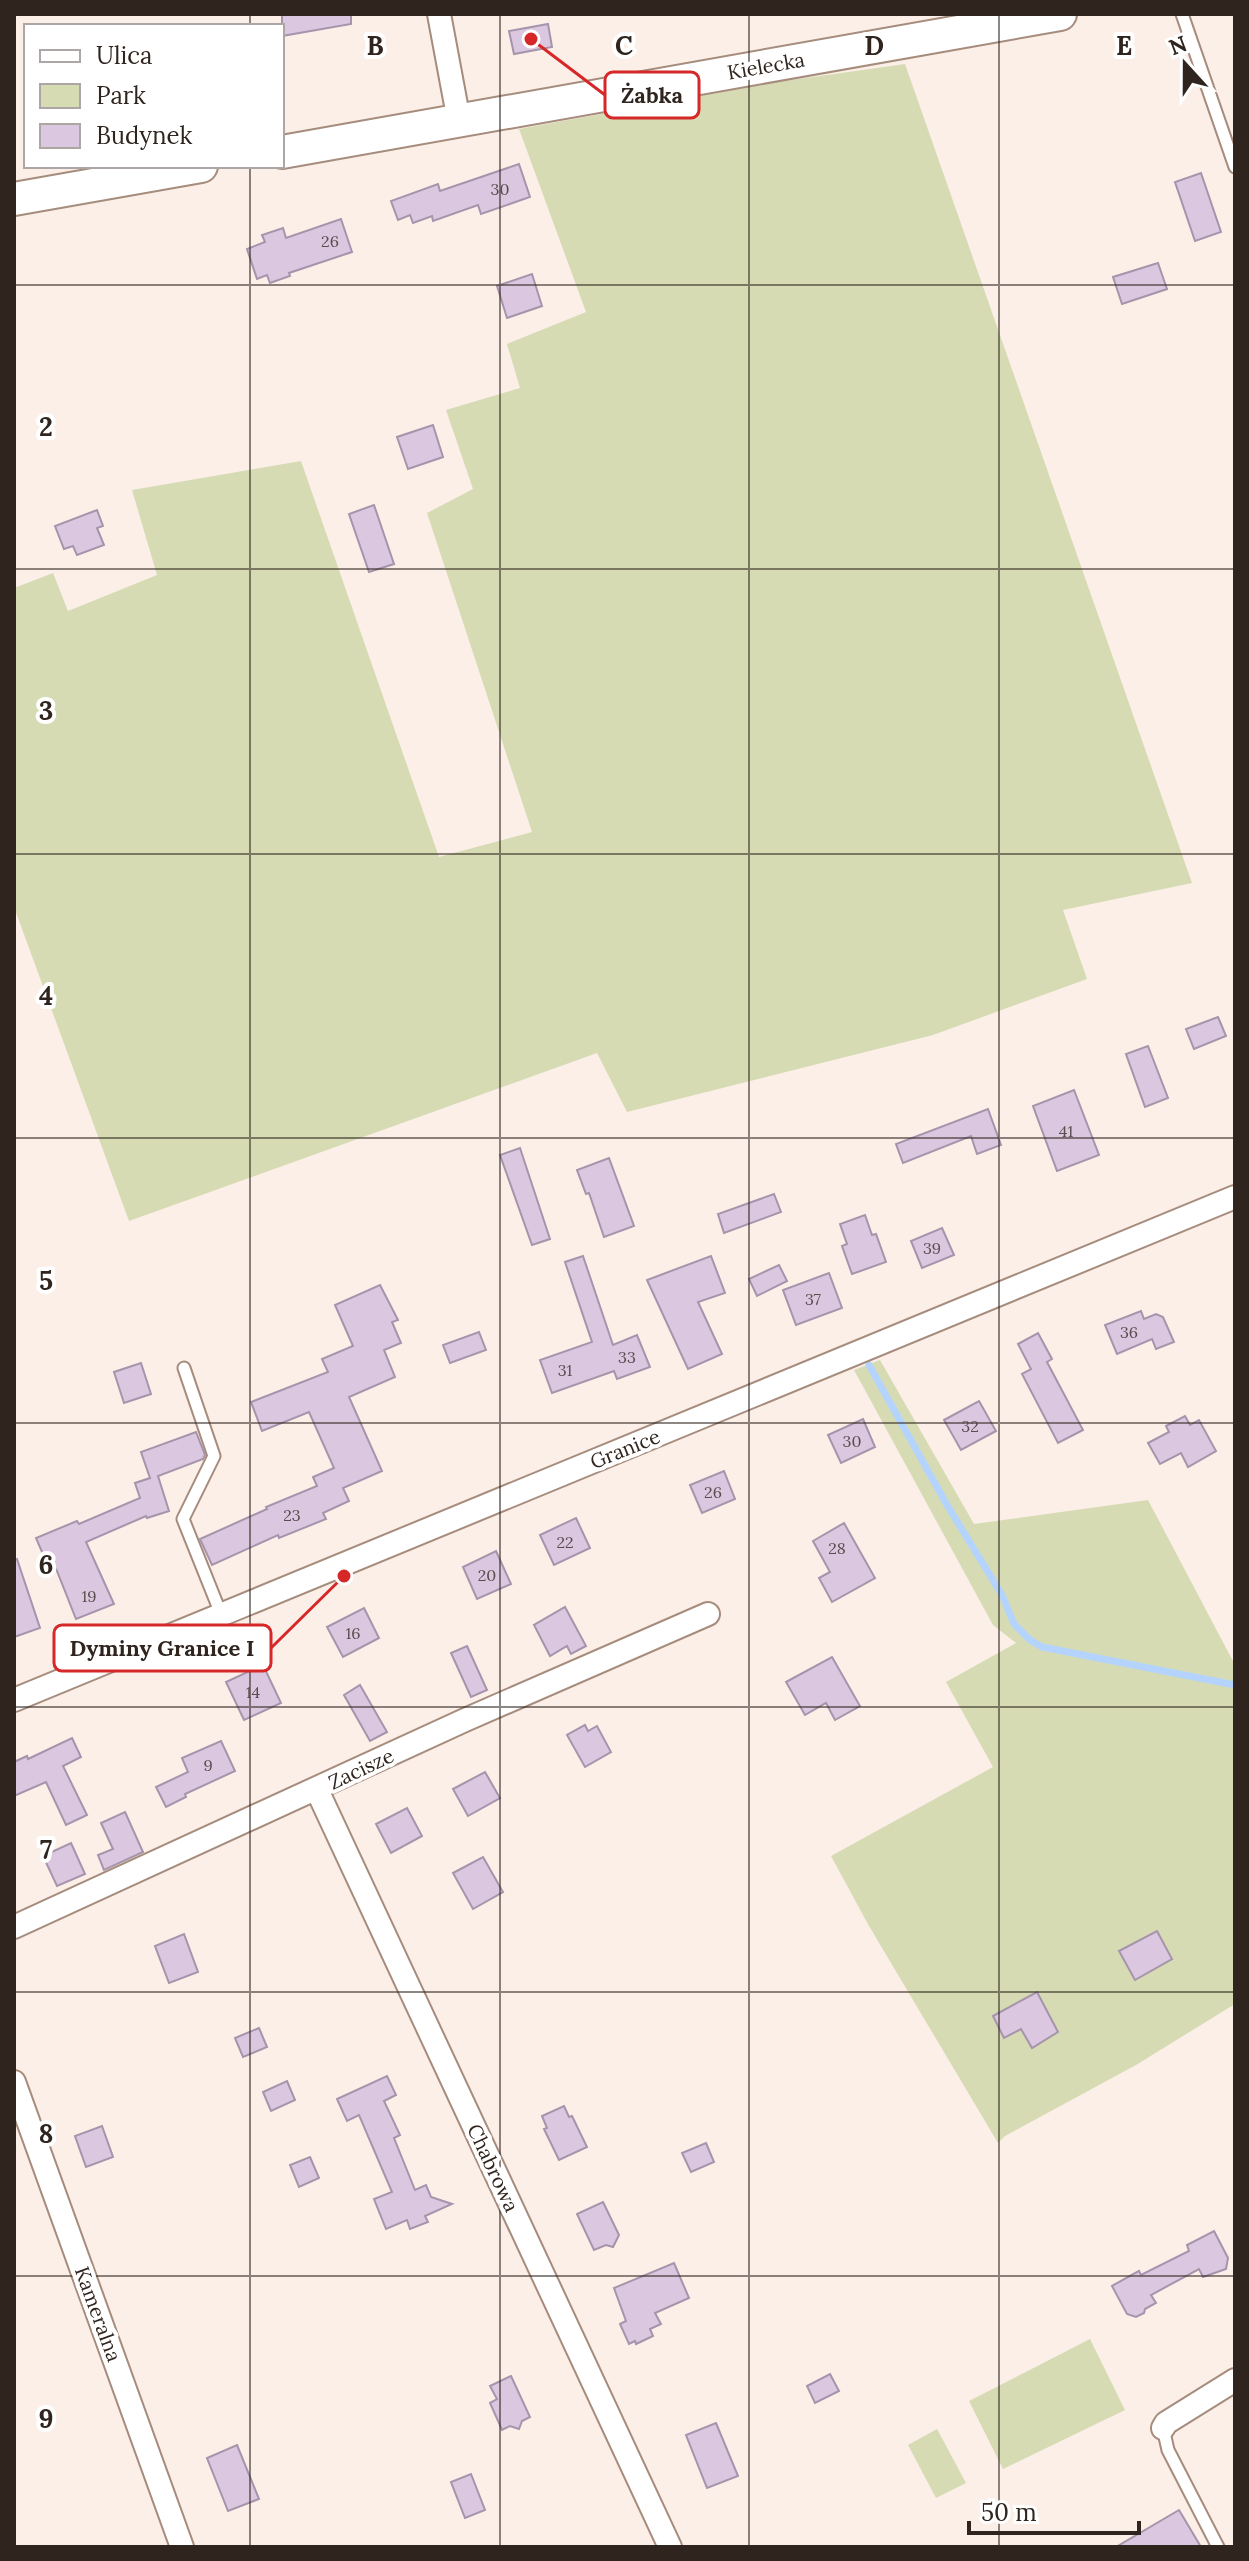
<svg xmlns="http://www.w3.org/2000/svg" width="1249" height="2561" font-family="Lora,serif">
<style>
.green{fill:#d6dbb4}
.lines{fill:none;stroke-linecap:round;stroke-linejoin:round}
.stream{stroke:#b4d4fd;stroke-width:7}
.building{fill:#dbc8e0;stroke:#a594ab;stroke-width:2}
.lane-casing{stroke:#a68c7c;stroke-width:15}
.street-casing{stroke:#a68c7c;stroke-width:26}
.secondary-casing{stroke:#a68c7c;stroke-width:36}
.lane{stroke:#fff;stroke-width:11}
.street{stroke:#fff;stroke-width:22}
.secondary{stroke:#fff;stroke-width:32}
.grid{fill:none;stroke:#2f241e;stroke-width:2;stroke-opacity:0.55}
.labels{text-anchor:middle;stroke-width:8;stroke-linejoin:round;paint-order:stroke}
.number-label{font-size:16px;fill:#5a4d4e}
.street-label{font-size:20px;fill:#2f241e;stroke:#fff}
.grid-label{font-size:26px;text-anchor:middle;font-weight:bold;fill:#2f241e;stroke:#fff;stroke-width:8;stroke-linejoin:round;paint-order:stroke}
.leader{fill:none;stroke:#d62828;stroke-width:3}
.callout-dot{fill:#d62828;stroke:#fff;stroke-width:3}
.callout{fill:#fff;stroke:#d62828;stroke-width:3}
.callout-label{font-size:22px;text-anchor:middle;font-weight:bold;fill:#2f241e}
</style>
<rect width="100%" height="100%" fill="#fbefe8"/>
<g class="green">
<path d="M905,64L1192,883L1063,910L1087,979L933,1035L627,1112L597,1053L129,1221L14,907V588L53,573L68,611L157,575L132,490L301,461L439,857L532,832L427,513L473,489L446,410L520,388L507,344L586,312L519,129L770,83Z"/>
<path d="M880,1360L974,1524L1148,1500L1235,1665V2004L1136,2065L1005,2136L998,2143L869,1926L831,1856L993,1767L946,1682L1016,1643L993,1625L854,1370Z"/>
<path d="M1090,2339L1125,2410L1003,2469L969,2401Z"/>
<path d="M937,2429L966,2483L936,2498L908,2445Z"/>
</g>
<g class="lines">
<path class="stream" d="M869,1365L947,1505L1002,1595L1014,1624L1030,1640L1042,1647L1235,1685"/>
</g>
<g class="building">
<path d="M282,14H351V24L282,36Z"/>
<path d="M548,24L552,47L514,54L509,31Z"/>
<path d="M519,164L530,197L481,214L478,205L433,221L432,216L413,223L410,215L398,220L391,201L438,184L440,191Z"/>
<path d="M1201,173L1221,232L1195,241L1175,182Z"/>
<path d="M341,219L352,252L289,273L290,276L270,283L267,275L257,279L247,249L265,242L262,235L283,228L286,238Z"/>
<path d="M1158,263L1167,289L1122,304L1113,277Z"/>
<path d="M532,274L542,306L507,318L497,286Z"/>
<path d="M433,425L443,457L408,469L397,437Z"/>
<path d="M374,505L394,564L369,572L349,514Z"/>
<path d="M97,510L103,526L97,528L104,545L77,555L73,546L64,549L55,526Z"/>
<path d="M1218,1017L1226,1036L1194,1049L1186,1029Z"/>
<path d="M1148,1046L1168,1098L1145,1107L1126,1054Z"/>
<path d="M1074,1090L1099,1155L1057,1171L1033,1106Z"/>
<path d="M988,1109L1001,1145L977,1154L971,1136L903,1163L896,1144Z"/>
<path d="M520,1148L550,1239L532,1245L500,1155Z"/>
<path d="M609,1158L634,1226L604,1237L589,1193L586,1194L577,1170Z"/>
<path d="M774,1194L781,1212L724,1233L718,1214Z"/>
<path d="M865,1215L872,1235L876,1234L886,1262L852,1274L842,1246L847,1244L840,1224Z"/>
<path d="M942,1228L954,1255L922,1268L911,1241Z"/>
<path d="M583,1256L613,1345L637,1335L650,1367L617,1379L614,1371L552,1393L540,1360L592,1342L565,1262Z"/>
<path d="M711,1256L725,1293L698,1302L722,1354L688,1369L647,1280Z"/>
<path d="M779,1265L787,1281L757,1296L749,1279Z"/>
<path d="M829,1273L842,1308L796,1325L783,1290Z"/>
<path d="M380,1285L398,1320L392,1322L401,1343L384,1350L395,1377L349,1397L382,1471L343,1488L349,1501L323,1513L326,1519L279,1538L278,1535L212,1565L200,1539L267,1509L266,1507L317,1486L313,1477L334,1468L309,1412L262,1431L251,1402L328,1372L322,1359L353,1346L335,1305Z"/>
<path d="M1141,1311L1144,1319L1156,1314L1163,1317L1174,1342L1156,1349L1152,1339L1117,1354L1105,1325Z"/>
<path d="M479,1332L486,1350L450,1363L443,1345Z"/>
<path d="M1038,1333L1052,1359L1047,1362L1083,1430L1058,1443L1022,1374L1031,1369L1018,1344Z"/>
<path d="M141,1363L151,1394L124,1403L114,1372Z"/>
<path d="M979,1401L996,1431L961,1450L944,1420Z"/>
<path d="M1185,1416L1190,1425L1199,1420L1216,1451L1188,1467L1181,1453L1160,1464L1148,1443L1169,1432L1166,1426Z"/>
<path d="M863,1419L875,1447L841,1463L828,1435Z"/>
<path d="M196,1432L205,1455L203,1459L158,1476L169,1511L147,1518L146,1516L86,1542L114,1604L76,1619L51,1556L45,1559L36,1538L77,1521L79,1524L140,1498L135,1483L150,1478L141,1452Z"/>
<path d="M724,1471L735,1499L702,1513L690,1485Z"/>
<path d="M576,1518L590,1548L554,1565L540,1535Z"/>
<path d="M844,1523L875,1578L832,1602L819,1578L830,1572L813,1541Z"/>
<path d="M496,1551L511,1584L477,1599L463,1567Z"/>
<path d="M17,1559L40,1628L14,1637V1560Z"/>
<path d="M565,1607L586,1646L571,1654L567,1646L550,1656L534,1625Z"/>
<path d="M364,1608L379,1638L343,1657L327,1627Z"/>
<path d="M467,1646L487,1690L471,1697L451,1653Z"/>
<path d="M832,1657L860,1706L835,1720L826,1703L805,1715L786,1682Z"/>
<path d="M263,1665L281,1703L244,1720L226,1682Z"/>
<path d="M360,1685L387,1732L370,1741L344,1695Z"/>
<path d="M585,1725L588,1731L597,1726L611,1752L585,1767L567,1735Z"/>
<path d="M72,1738L81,1757L63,1766L87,1815L66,1825L46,1782L14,1796V1762L27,1756L28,1759Z"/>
<path d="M221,1741L235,1771L185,1794L186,1797L166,1807L156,1787L188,1772L182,1758Z"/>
<path d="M485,1772L500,1798L468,1816L453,1789Z"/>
<path d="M407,1808L422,1836L391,1853L376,1824Z"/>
<path d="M125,1812L143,1852L104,1870L98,1855L113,1849L101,1823Z"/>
<path d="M71,1843L85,1874L57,1886L43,1856Z"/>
<path d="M483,1857L503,1892L473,1909L453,1873Z"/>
<path d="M1157,1931L1172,1959L1135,1980L1119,1951Z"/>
<path d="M184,1934L198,1972L169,1983L155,1946Z"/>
<path d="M1037,1992L1058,2032L1032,2048L1021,2029L1004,2038L993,2016Z"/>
<path d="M259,2028L267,2047L243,2057L235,2038Z"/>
<path d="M387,2076L396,2095L384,2101L400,2135L394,2138L415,2190L426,2185L431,2197L452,2204L425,2216L428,2222L410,2229L407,2220L386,2229L374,2199L392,2192L359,2115L347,2121L337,2099Z"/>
<path d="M287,2081L295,2100L271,2111L263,2092Z"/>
<path d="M564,2106L569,2117L572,2116L587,2147L559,2160L544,2129L547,2128L542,2116Z"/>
<path d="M102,2126L113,2157L86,2167L75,2136Z"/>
<path d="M706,2143L714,2162L691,2172L682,2153Z"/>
<path d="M310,2157L319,2178L299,2187L290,2165Z"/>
<path d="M603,2202L619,2235L613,2247L606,2245L594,2250L577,2214Z"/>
<path d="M1214,2231L1228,2258L1226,2269L1203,2277L1199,2269L1151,2295L1156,2303L1145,2309L1144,2313L1136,2317L1127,2314L1112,2286L1139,2271L1141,2275L1189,2251L1187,2245Z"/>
<path d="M674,2263L689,2298L655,2313L661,2324L650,2329L653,2336L636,2344L635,2341L629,2344L620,2324L626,2321L614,2288Z"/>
<path d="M830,2374L839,2391L815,2403L807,2386Z"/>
<path d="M511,2376L530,2417L522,2421L519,2429L510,2426L502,2430L490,2403L497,2399L490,2386Z"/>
<path d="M716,2423L738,2476L707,2488L686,2435Z"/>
<path d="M237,2445L259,2499L228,2511L207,2458Z"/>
<path d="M471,2474L485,2510L465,2518L451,2482Z"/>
<path d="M1179,2510L1201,2547H1116Z"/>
</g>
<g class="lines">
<defs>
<g id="lane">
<path d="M1182,14L1235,167"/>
<path d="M184,1368L214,1456L183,1519L221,1614"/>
<path d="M1163,2428L1168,2450L1218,2547"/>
</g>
<g id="street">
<path d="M439,14L459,121"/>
<path d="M14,1700L1235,1197"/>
<path d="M317,1790L670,2547"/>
<path d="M14,1927L465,1720L708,1614"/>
<path d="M14,2082L182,2547"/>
<path d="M1163,2428L1166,2423L1235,2380"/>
</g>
<g id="secondary">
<path d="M282,152L1060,14"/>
<path d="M14,199L201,166"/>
</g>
</defs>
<use href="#lane" class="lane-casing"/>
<use href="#street" class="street-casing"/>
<use href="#secondary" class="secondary-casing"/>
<use href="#lane" class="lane"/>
<use href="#street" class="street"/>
<use href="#secondary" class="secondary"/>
</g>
<path class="grid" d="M250,14V26M500,14V2547M749,14V2547M999,14V2547M250,166V2547M14,285H1235M14,569H1235M14,854H1235M14,1138H1235M14,1423H1235M14,1707H1235M14,1992H1235M14,2276H1235"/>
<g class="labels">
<g class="number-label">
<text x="500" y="195">30</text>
<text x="330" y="247">26</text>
<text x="1066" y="1137">41</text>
<text x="932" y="1254">39</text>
<text x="813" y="1305">37</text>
<text x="1129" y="1338">36</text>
<text x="627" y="1363">33</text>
<text x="565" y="1376">31</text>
<text x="970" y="1432">32</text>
<text x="852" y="1447">30</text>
<text x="713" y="1498">26</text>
<text x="292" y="1521">23</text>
<text x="565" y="1548">22</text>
<text x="837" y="1554">28</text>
<text x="487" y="1581">20</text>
<text x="89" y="1602">19</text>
<text x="353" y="1639">16</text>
<text x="253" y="1698">14</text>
<text x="208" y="1771">9</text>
</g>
<g class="street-label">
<text transform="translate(766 66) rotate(-10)" y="7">Kielecka</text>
<text transform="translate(625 1449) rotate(-22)" y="7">Granice</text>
<text transform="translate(361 1769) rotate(-25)" y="7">Zacisze</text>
<text transform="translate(493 2168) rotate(65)" y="7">Chabrowa</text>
<text transform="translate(98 2314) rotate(70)" y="7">Kameralna</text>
</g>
</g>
<g class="grid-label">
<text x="375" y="55">B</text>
<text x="624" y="55">C</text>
<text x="874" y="55">D</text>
<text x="1124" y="55">E</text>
<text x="46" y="436">2</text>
<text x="46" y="720">3</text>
<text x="46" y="1005">4</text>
<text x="46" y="1290">5</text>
<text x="46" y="1574">6</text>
<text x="46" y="1859">7</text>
<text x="46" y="2143">8</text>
<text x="46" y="2428">9</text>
</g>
<path class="leader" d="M531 39L605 95M344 1576L271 1648"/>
<g class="callout-dot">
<circle cx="531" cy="39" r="8"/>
<circle cx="344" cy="1576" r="8"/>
</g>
<g class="callout">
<rect x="605" y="72" width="94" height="46" rx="8"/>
<rect x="54" y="1625" width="217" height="46" rx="8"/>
</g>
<g class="callout-label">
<text x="652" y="103">Żabka</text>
<text x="162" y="1656">Dyminy Granice I</text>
</g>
<rect width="1249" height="2561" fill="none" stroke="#2f241e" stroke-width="32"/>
<rect x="24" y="24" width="260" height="144" fill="#ffffff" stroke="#aca7a5" stroke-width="2"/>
<rect x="40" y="50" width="40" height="12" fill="#ffffff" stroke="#aca7a5" stroke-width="2"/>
<text x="96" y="64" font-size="24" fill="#2f241e">Ulica</text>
<rect x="40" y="84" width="40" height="24" fill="#d6dbb4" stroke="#aca7a5" stroke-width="2"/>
<text x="96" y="104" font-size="24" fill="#2f241e">Park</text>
<rect x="40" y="124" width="40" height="24" fill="#dbc8e0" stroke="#aca7a5" stroke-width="2"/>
<text x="96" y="144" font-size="24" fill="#2f241e">Budynek</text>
<g transform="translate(1185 64) rotate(339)" stroke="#ffffff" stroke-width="6" paint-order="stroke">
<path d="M0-6L14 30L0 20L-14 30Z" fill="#2f241e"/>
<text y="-12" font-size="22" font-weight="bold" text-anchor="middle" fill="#2f241e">N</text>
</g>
<path d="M969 2521v12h170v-12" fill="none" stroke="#2f241e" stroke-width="4"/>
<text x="981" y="2521" font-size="24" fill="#2f241e" stroke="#ffffff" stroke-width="6" paint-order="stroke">50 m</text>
</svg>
